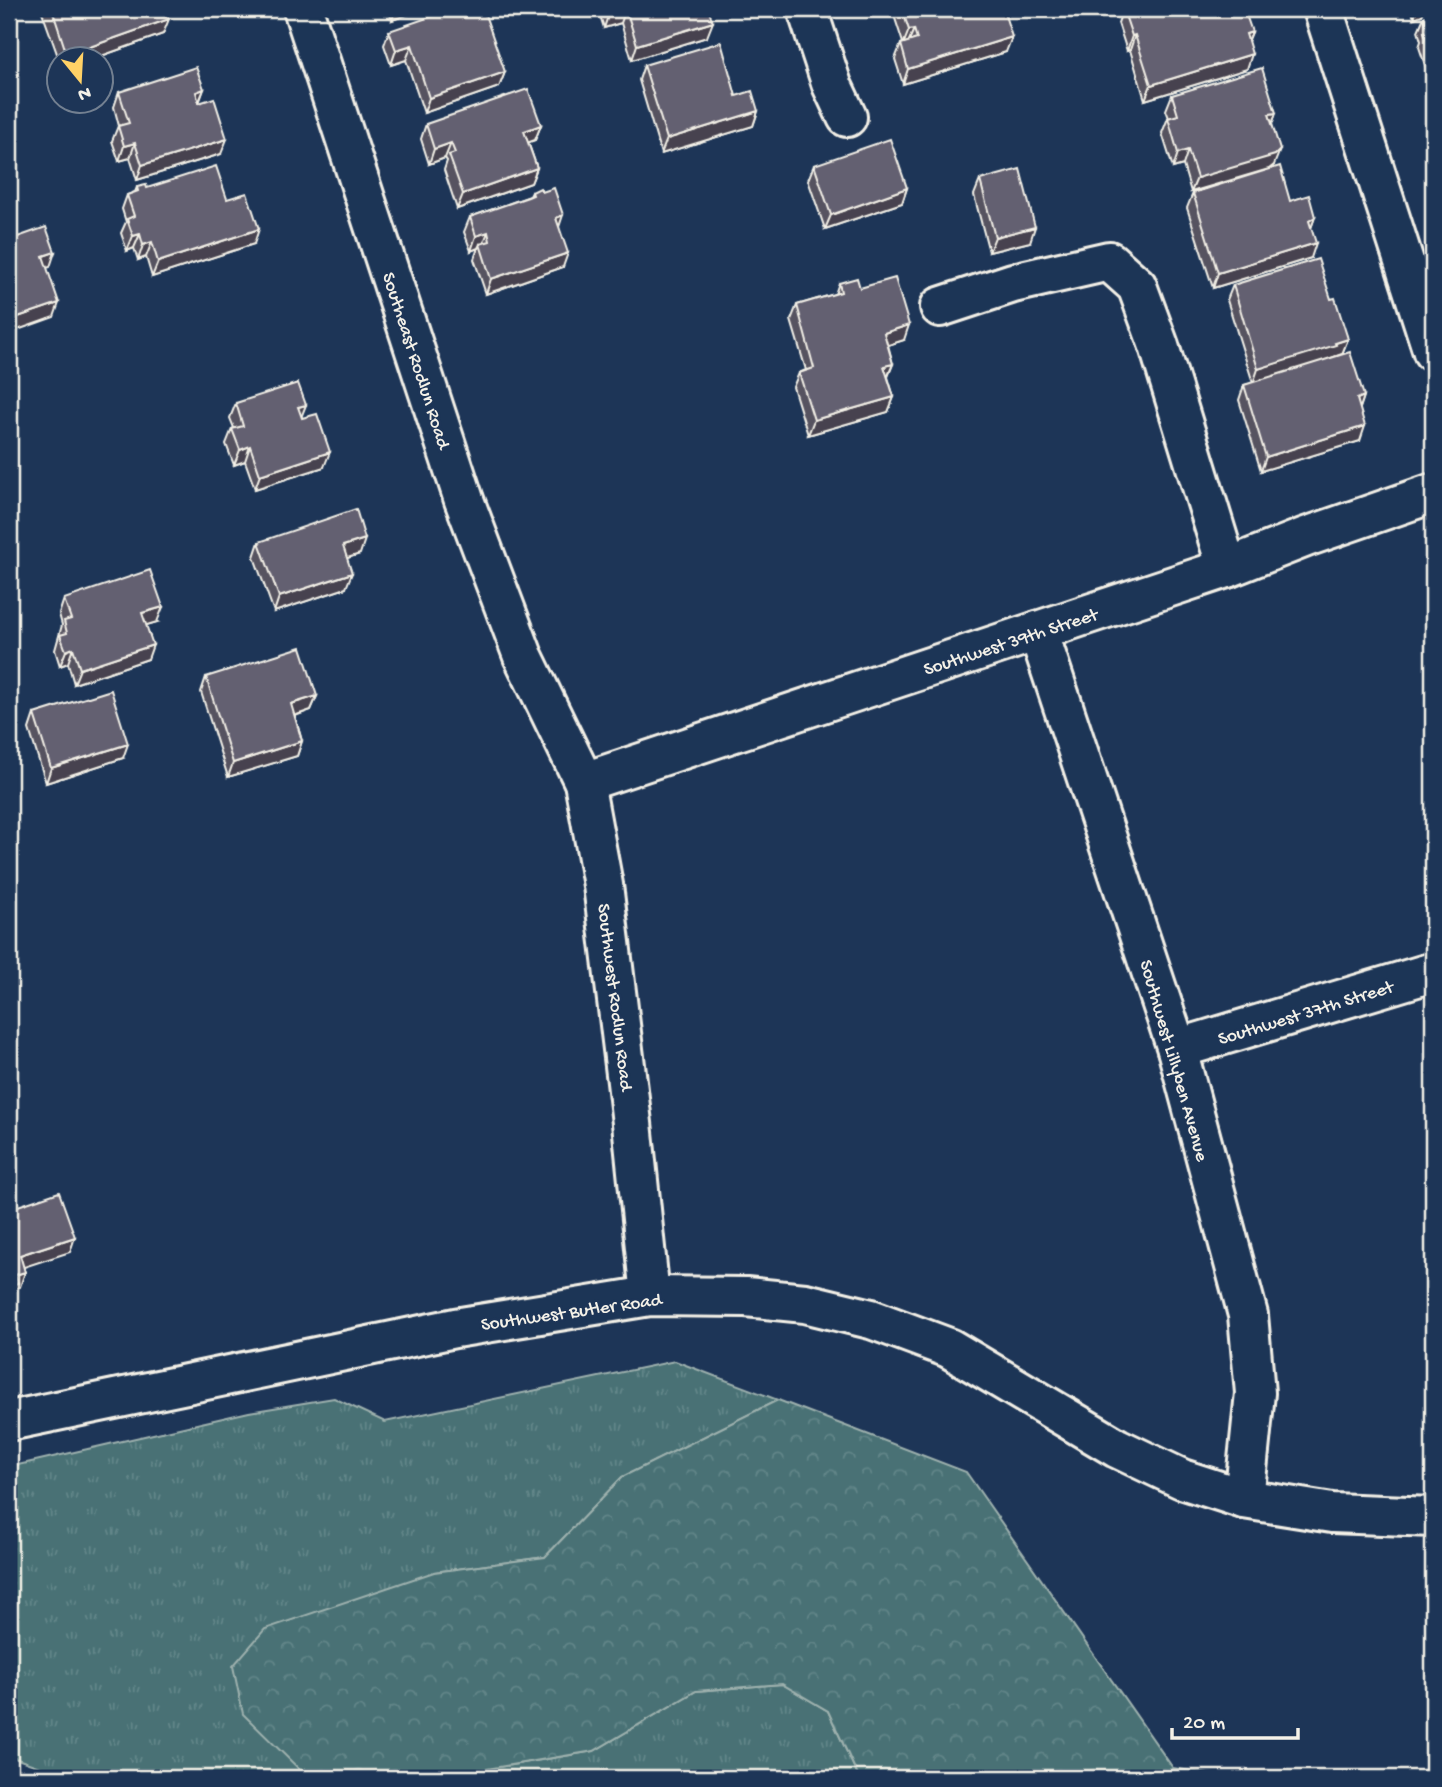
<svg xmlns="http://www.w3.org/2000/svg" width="1442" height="1787" font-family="'Gochi Hand',sans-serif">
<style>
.grass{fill:url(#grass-tufts);stroke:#9eb1ae;stroke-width:2}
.forest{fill:url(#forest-crowns);stroke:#9eb1ae;stroke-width:2}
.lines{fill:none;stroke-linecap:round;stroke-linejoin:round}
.minor-casing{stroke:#f4f1e8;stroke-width:44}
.major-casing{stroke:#f4f1e8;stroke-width:44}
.minor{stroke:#1d3557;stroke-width:38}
.major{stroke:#1d3557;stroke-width:38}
.wall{fill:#565361;stroke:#f4f1e8;stroke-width:2}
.shaded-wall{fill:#46434f;stroke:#f4f1e8;stroke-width:2}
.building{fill:#646071;stroke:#f4f1e8;stroke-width:2}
.labels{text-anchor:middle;stroke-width:5;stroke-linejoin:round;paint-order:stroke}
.street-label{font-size:19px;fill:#f4f1e8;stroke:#1d3557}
</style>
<defs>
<pattern id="grass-tufts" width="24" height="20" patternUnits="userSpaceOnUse" patternTransform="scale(1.75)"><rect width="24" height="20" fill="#487175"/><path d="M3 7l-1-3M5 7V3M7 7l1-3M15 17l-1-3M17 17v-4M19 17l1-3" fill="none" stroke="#638689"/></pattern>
<pattern id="forest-crowns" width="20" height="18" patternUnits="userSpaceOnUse" patternTransform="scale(1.75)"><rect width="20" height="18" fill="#487175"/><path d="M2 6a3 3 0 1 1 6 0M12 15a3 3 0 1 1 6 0" fill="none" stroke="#638689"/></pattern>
</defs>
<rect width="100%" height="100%" fill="#1d3557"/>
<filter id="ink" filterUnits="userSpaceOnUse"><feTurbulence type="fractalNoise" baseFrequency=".0143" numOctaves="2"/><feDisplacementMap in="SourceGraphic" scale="14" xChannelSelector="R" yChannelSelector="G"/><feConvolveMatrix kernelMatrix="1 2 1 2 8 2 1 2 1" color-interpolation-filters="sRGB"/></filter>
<g filter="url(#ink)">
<g class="grass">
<path d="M675,1361L778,1400L622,1477L545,1557L434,1572L301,1771L403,1778H70L9,1756V1467L249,1412L334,1398L385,1422Z"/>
<path d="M782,1684L828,1711L859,1778H434L594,1751L696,1691Z"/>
</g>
<path class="forest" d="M778,1400L966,1472L1173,1768L1232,1778H859L828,1711L782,1684L696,1691L594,1751L434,1778L301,1771L243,1714L233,1666L265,1629L434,1572L545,1557L622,1477Z"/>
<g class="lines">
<defs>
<g id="minor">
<path d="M303,9L464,500L523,656L584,782L603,885L632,1123L650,1296"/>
<path d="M807,9L832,85L847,117"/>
<path d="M1323,9L1433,352"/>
<path d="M940,307L1013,283L1109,261L1137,286L1159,346L1227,568"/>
<path d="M1038,631L1177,1049L1248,1315L1255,1393L1244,1499"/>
<path d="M584,782L1227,568L1306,537L1433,493"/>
<path d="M1177,1049L1433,972"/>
</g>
<path id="major" d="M9,1421L455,1328L650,1296L746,1297L805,1303L871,1319L949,1348L1117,1448L1182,1479L1244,1499L1332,1513L1433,1517"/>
</defs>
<use href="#minor" class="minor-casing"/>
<use href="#major" class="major-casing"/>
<use href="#minor" class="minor"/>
<use href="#major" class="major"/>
</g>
<g class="wall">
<path d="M41,9H165L163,34L90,60H60V62Z"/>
<path d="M388,9H424L392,20Z"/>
<path d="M598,9H708L707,37L632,60L621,23L604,28Z"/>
<path d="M892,9H1003L1006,52L903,84L895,59L901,44L903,43Z"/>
<path d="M1123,9L1252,32L1248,41L1247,69L1145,100L1130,50L1127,51L1118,23Z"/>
<path d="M1411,9H1432L1424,11L1422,15L1414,18Z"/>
<path d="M1433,14V78L1431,73L1428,74L1419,47L1421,41L1418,31L1424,17Z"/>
<path d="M389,31L505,72L499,87L424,113L406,60L391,65L384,45Z"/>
<path d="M644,65L736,96L758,111L753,126L661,154L639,80Z"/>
<path d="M204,89L199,103L221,154L137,180L130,158L119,161L112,141L118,126H119L114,107L119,92Z"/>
<path d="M1172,95L1276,113L1272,124L1274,165L1269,169L1191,192L1183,165L1173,168L1162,133L1168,118H1169L1166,110Z"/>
<path d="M426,124L541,125L535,140L528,142L537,168L531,183L457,209L444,170L447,161L445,158L429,164L421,139Z"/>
<path d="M814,165L907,188L902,203L825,229L808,180Z"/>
<path d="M980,180L1030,242L989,252L974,195Z"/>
<path d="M137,187L227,199L254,244L152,277L146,257L138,260L134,248L127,251L121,233L126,222L122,209L127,195L135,192Z"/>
<path d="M532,192L559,227L563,267L486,294L474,259L478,248L471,251L464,232L470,217L530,196Z"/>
<path d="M1193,193L1290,201L1315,217L1311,228V258L1213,288L1187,208Z"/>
<path d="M839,283L860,288L904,340L888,345L893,364L888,377L894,397L888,412L808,435L793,387L799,373L806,370L791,320L797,305L835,294Z"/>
<path d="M1233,285L1331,299L1348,339L1342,354L1331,358L1364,396L1360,408V441L1261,471L1239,400L1244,385L1253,383L1227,300Z"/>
<path d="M236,403L301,416L324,467L255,489L245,461L234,465L226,444L232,429L234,428L230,418Z"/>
<path d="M259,542L360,554L347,558L346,588L274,612L254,557Z"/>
<path d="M64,599L157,622L146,625L148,659L74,684L68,663L60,666L55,650L62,625L59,614Z"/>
<path d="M206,677L317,696L311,710L295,716L302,741L297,756L228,777L201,692Z"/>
<path d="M34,714L123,758L46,783L29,729Z"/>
</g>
<g class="shaded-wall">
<path d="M396,9H424L392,20Z"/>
<path d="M626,9L621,23L604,28L609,13Z"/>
<path d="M1417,9H1432L1424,11L1422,15L1414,18Z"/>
<path d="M169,19L163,34L90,60H66L67,55Z"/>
<path d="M713,22L707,37L632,60L637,45Z"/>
<path d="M914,29L908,43L903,45L909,30Z"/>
<path d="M1252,32L1246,47V34Z"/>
<path d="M1135,35L1130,50L1127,51L1132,36Z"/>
<path d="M1012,37L1006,52L903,84L908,69Z"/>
<path d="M412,45L406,60L391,65L396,50Z"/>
<path d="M1252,54L1247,69L1145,100L1151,85Z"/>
<path d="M1433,61V67L1431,73L1428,74Z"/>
<path d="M505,72L499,87L424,113L429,98Z"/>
<path d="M204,89L198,104L196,92Z"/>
<path d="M758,111L753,126L661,154L667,139Z"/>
<path d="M1276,113L1271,127L1269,114Z"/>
<path d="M541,125L535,140L519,146L524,131Z"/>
<path d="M227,139L221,154L137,180L142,165Z"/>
<path d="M135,143L130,158L119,161L124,146Z"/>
<path d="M451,143L445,158L429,164L434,149Z"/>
<path d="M1188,150L1183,165L1173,168L1178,153Z"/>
<path d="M1280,150L1274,165L1269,169L1191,192L1197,178Z"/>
<path d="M537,168L531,183L457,209L463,194Z"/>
<path d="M907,188L902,203L825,229L831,215Z"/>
<path d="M563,215L558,230L556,218Z"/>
<path d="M1315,217L1310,231L1309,221Z"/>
<path d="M1035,227L1030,242L989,252L995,237Z"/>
<path d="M259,229L254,244L152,277L158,262Z"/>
<path d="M488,232L482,247L480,244L478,248L471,251L476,236Z"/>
<path d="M140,234L134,248L127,251L133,236Z"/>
<path d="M152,242L146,257L138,260L143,245Z"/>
<path d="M1316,243L1311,258L1213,288L1218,273Z"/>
<path d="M55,252L50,267L38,271L43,256Z"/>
<path d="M568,253L563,267L486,294L491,279Z"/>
<path d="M59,303L54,317L9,333V320Z"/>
<path d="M909,325L904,340L879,348L884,333Z"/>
<path d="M1348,339L1342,354L1331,358V360L1253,384L1258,369Z"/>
<path d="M893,364L887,378L884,366Z"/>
<path d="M1364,396L1359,411L1357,399Z"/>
<path d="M894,397L888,412L808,435L814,420Z"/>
<path d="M306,405L300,420L298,407Z"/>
<path d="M1365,426L1360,441L1261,471L1266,457Z"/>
<path d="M250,446L245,461L234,465L240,450Z"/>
<path d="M330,452L324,467L255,489L260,475Z"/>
<path d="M365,539L360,554L338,561L343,546Z"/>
<path d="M352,573L346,588L274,612L279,597Z"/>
<path d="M163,607L157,622L137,628L142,613Z"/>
<path d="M153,645L148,659L74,684L80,669Z"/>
<path d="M73,648L68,663L60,666L66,651Z"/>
<path d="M317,696L311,710L285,719L291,704Z"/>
<path d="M302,741L297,756L228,777L233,763Z"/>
<path d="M128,744L123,758L46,783L51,768Z"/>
<path d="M75,1237L70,1252L15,1270L20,1255Z"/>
<path d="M25,1272L20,1287L16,1288L13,1298L9,1299V1286L15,1275Z"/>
</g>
<g class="building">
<path d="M52,9H165L169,19L67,55Z"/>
<path d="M453,9H483L505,72L429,98L412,45L396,50L389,31Z"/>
<path d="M608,9H624L609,13Z"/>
<path d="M626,9H708L713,22L637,45Z"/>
<path d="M902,9H1003L1012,37L908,69L901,44L917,39L914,29L909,30Z"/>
<path d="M1123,9H1244L1252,32L1246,34L1252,54L1151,85L1135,35L1132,36Z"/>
<path d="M1433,14V57L1424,32L1428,31L1424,17Z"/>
<path d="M721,42L736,96L752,91L758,111L667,139L644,65Z"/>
<path d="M196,67L204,89L196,92L199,103L214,98L227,139L142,165L135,143L124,146L118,126L129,123L119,92Z"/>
<path d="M1262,68L1276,113L1269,114L1280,150L1275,155L1197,178L1188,150L1178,153L1168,118L1178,115L1172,95Z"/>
<path d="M528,89L541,125L524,131L537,168L463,194L449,155L455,153L451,143L434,149L426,124Z"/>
<path d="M890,139L907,188L831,215L814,165Z"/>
<path d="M216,166L227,199L247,193L259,229L158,262L152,242L143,245L140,234L133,236L127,219L134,216L127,195L138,191L137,187L146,185L147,188Z"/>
<path d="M1280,166L1290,201L1309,195L1315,217L1309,221L1316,243L1218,273L1193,193Z"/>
<path d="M1020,169L1035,227L995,237L980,180Z"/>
<path d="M540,188L542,192L554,188L563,215L556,218L568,253L491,279L480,244L490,241L488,232L476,236L470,217L528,197L533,195L532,192Z"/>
<path d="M46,227L55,252L43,256L59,303L9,320V240Z"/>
<path d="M1318,259L1331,299L1335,298L1348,339L1335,343L1336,345L1258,369L1233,285Z"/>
<path d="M857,278L860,288L895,278L909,325L884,333L893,364L884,366L894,397L814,420L799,373L814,368L797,305L841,292L839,283Z"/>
<path d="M1350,352L1364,396L1357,399L1365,426L1266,457L1244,385Z"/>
<path d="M298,383L306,405L298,407L302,418L317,414L330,452L260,475L250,446L240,450L232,429L243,426L236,403Z"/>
<path d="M356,509L365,539L343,546L352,573L279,597L259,542Z"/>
<path d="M150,570L163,607L142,613L153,645L80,669L73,648L66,651L60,635L67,633L64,621L71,619L64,599Z"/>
<path d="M301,647L317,696L291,704L302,741L233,763L206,677Z"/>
<path d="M111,690L128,744L51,768L34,714Z"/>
<path d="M59,1192L75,1237L20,1255L25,1272L15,1275L18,1283L9,1286V1209Z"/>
</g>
</g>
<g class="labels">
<g class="street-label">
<text transform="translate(418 360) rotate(72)" y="7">Southeast Rodlun Road</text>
<text transform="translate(1010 640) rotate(-18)" y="7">Southwest 39th Street</text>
<text transform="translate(617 997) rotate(83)" y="7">Southwest Rodlun Road</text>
<text transform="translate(1305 1011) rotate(-17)" y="7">Southwest 37th Street</text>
<text transform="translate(1176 1060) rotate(74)" y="7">Southwest Lillyben Avenue</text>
<text transform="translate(571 1310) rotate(-8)" y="7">Southwest Butler Road</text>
</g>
</g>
<rect width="1442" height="1787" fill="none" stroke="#1d3557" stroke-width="35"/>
<rect x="18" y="18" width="1407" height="1752" fill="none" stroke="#f4f1e8" stroke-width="2.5" filter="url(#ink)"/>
<g transform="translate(80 80) rotate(162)"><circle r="33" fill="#1d3557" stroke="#738091" stroke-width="2"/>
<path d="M0-5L12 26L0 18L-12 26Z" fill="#ffd166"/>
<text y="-10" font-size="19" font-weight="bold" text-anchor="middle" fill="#f4f1e8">N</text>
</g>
<path d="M1172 1728v10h126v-10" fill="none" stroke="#f4f1e8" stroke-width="3.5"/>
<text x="1183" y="1728" font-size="21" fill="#f4f1e8" stroke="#1d3557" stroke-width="5" paint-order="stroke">20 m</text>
</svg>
